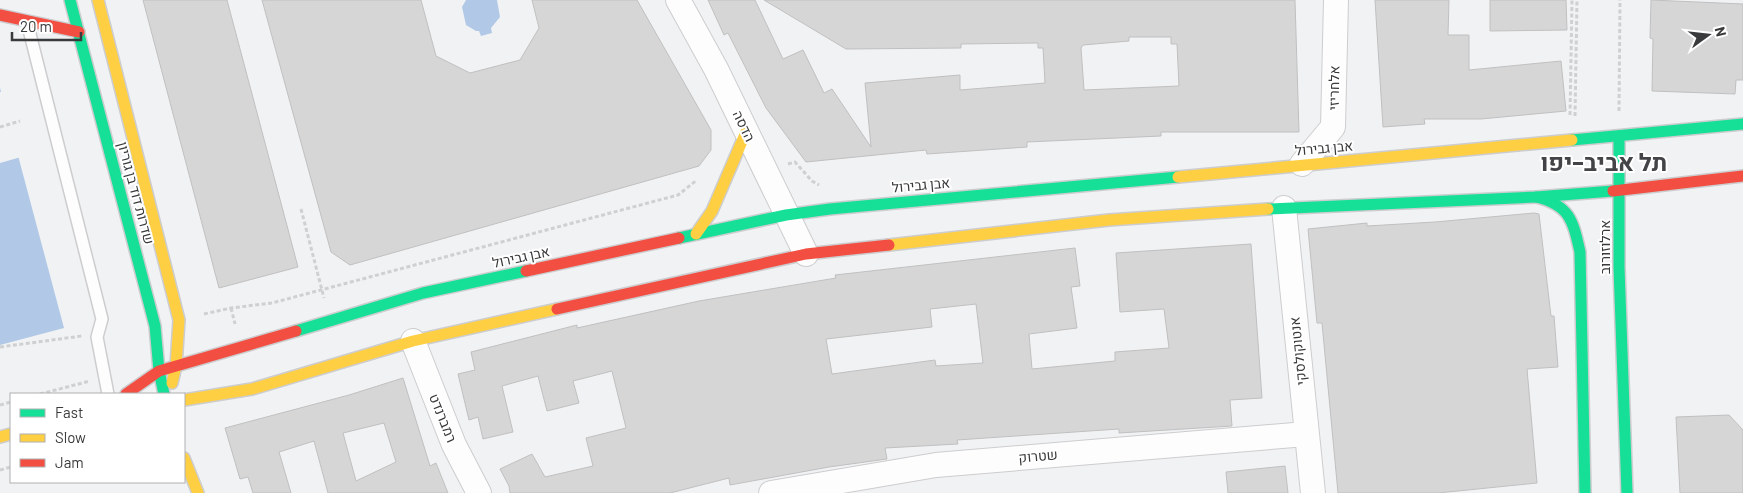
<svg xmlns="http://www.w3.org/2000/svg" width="1743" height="493" font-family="Barlow,Heebo,sans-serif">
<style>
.water{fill:#b1c9e6}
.pier{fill:#f1f2f4}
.building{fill:#d6d6d6;stroke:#c0c0c0;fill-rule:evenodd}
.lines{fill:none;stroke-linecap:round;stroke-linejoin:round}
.lane-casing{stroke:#cdcdcf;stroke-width:14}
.street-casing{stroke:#cdcdcf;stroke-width:26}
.fast-casing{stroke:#cdcdcf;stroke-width:14}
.slow-casing{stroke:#cdcdcf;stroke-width:14}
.jam-casing{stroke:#cdcdcf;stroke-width:14}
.path{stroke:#cfd0d1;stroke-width:3;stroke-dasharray:4 2.5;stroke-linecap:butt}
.lane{stroke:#fdfdfd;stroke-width:11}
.street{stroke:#fdfdfd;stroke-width:24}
.fast{stroke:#16e098;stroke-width:11}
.slow{stroke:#ffcf43;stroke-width:11}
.jam{stroke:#f24e42;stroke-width:11}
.labels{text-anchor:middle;stroke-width:4;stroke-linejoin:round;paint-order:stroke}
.street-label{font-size:14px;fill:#393a3b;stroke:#fff}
.town-label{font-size:24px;font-weight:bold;fill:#434447;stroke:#fff}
</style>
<rect width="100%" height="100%" fill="#f1f2f4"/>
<g class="water">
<path d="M466,0H497L500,17L491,28L492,33L481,36L479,31H476L466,25L462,7Z"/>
<path d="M0,88L64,328L0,345Z"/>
</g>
<path class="pier" d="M3,91L21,157L0,163V92Z"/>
<g class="building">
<path d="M143,0H227L298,267L219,288Z"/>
<path d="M262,0H421L436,56L470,73L520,60L539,28L532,0H637L711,130V150L699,166L350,265L331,252Z"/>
<path d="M708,0H755L783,59L803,50L824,93L832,89L871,147L865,83L960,75V90L1045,83L1043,48H1038V43L961,44V48L846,49L764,0H1295L1299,132H1161V136L1027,142V147L927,154L926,150L806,162L766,108L728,33L724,35ZM1129,37H1171V44H1177L1179,86L1084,90L1081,48L1083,45L1129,41Z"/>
<path d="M1375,0H1449L1448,35H1469V70L1561,61L1566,111L1481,119H1424L1425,124L1383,127Z"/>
<path d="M1490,0H1566L1567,30L1490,31Z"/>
<path d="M1651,0L1743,4V80H1736L1735,94L1652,91L1653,39L1650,38Z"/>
<path d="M1534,213L1539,214L1551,316H1554L1558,367L1527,369L1537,483L1438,493H1338L1322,323H1317L1308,229L1367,223V226L1435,222Z"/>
<path d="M1251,244L1262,398L1230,400L1232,426L1119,433V429L957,440L958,444L885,448L887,459L829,467L730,485L729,478L670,493H510L509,486L500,469L532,454L545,477L593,466L586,438L626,428L612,371L573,381L579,403L547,411L538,376L502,386L513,432L483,439L478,417L469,420L458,374L475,370L471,352L577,325V328L699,301L836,278L835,275L1075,248L1080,286L1071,287L1077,328L1029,334L1032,369L1115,361V352L1169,348L1164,309L1120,312L1116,253ZM976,304L983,363L936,366L935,360L832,374L826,339L932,327L930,309Z"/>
<path d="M403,378L430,466L436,463L448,493H328L314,441L279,452L291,493H253L248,477L240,479L225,428L349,395ZM384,423L396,462L356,481L343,433Z"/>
<path d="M1729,415L1743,430V493H1680L1676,417Z"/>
<path d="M1285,466L1288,493H1228L1226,472Z"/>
</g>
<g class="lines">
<defs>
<path id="lane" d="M27,22L102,319L97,337L108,394"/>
<g id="street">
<path d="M678,0L716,69L806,254"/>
<path d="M1302,164L1333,127L1336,0"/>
<path d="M1284,208L1313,493"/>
<path d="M413,341L454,445L479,493"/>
<path d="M771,493L936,465L1306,434"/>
</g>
<g id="fast">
<path d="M70,0L155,326L159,371L164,394"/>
<path d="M1619,136V267L1627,493"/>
<path d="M1572,140L1743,124"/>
<path d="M1536,197C1570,205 1573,221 1580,252L1585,493"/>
<path d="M1268,209L1536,197L1613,191"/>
<path d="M679,238L786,215L830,209L1178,177"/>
<path d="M296,331L423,293L526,271"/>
</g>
<g id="slow">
<path d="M98,0L179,320L176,366L172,383"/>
<path d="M1178,177L1572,140"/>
<path d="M696,234L712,211L746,132"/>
<path d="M889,245L1109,220L1268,209"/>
<path d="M184,400L252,389L413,341L557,309"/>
<path d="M0,437L11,434"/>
<path d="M184,458L198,493"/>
</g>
<g id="jam">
<path d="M0,15L79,32"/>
<path d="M1613,191L1743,176"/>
<path d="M526,271L679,238"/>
<path d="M557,309L806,254L889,245"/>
<path d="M126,394L159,371L296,331"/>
</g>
</defs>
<use href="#lane" class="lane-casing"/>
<use href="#street" class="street-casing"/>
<use href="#fast" class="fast-casing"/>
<use href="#slow" class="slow-casing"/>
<use href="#jam" class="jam-casing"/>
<g class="path">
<path d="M1619,111L1620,0"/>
<path d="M1570,115L1572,0"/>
<path d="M1575,116L1577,0"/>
<path d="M0,127L20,121"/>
<path d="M788,164L795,162L812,181L819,185"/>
<path d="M301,209L324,298"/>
<path d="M231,308L235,324"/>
<path d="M204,314L231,308L272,303L678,195L697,180"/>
<path d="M0,347L82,336"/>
<path d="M40,394L90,381"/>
<path d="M0,405L11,402"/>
<path d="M0,470L11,467"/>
</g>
<use href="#lane" class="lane"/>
<use href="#street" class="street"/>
<use href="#fast" class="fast"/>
<use href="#slow" class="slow"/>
<use href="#jam" class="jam"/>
</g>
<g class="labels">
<g class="street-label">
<text transform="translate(1334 88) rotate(-89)" y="5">אלחריזי</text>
<text transform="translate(744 126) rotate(64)" y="5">הדסה</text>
<text transform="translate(1324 148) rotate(-5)" y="5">אבן גבירול</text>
<text transform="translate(921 185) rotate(-5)" y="5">אבן גבירול</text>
<text transform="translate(136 193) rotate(75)" y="5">שדרות דוד בן גוריון</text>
<text transform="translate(1605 247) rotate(-90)" y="5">ארלוזורוב</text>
<text transform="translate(521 257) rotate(-12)" y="5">אבן גבירול</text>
<text transform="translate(1298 351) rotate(-96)" y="5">אנטוקולסקי</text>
<text transform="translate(443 418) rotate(68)" y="5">רמברנדט</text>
<text transform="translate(1038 456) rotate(-5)" y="5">שטרוק</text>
</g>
<g class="town-label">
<text x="1604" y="171">תל אביב–יפו</text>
</g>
</g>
<rect x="10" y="393" width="175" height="90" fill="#ffffff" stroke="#b0b0b1"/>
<rect x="20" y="409" width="25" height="8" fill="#16e098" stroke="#b0b0b1"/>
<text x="55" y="418" font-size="15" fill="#393a3b">Fast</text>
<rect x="20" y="434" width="25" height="8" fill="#ffcf43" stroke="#b0b0b1"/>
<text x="55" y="443" font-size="15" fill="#393a3b">Slow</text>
<rect x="20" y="459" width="25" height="8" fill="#f24e42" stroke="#b0b0b1"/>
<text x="55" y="468" font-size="15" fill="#393a3b">Jam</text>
<g transform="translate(1708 35) rotate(75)" stroke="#ffffff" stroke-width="4" paint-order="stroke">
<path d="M0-4L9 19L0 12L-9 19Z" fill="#393a3b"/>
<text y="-8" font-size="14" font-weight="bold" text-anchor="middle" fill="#393a3b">N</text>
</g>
<path d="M12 32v8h69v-8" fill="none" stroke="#393a3b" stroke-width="2.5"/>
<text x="20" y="32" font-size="15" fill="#393a3b" stroke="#ffffff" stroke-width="4" paint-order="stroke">20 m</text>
</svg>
